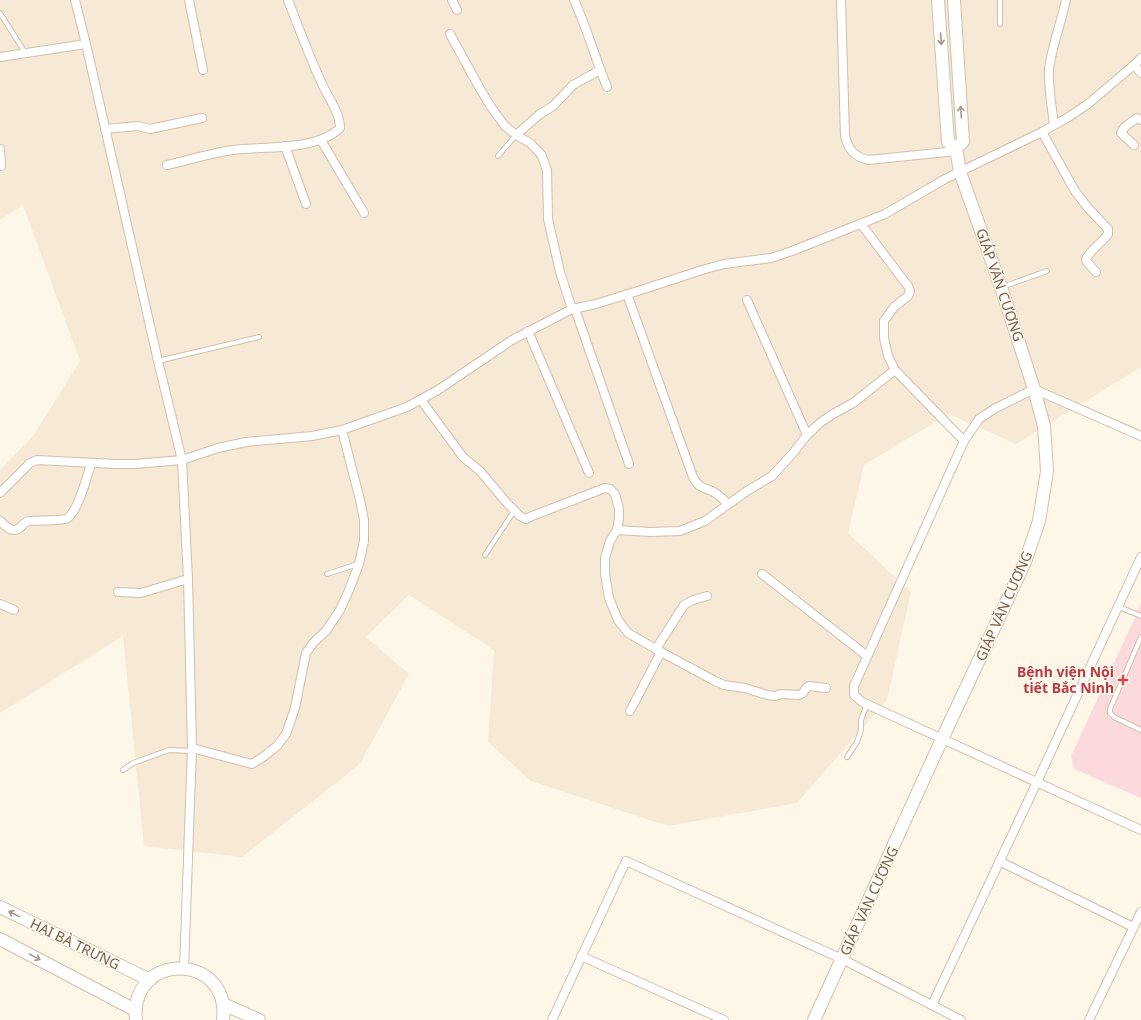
<svg xmlns="http://www.w3.org/2000/svg" width="1141" height="1020" font-family="'Noto Sans',sans-serif">
<style>
.residential{fill:#f6e9d5}
.medical{fill:#fcdadb}
.lines{fill:none;stroke-linecap:round;stroke-linejoin:round}
.lane-casing{stroke:#d1bfab;stroke-width:6}
.street-casing{stroke:#d1bfab;stroke-width:10}
.secondary-casing{stroke:#d4c0a9;stroke-width:14}
.lane{stroke:#fff;stroke-width:4}
.street{stroke:#fff;stroke-width:8}
.secondary{stroke:#fff;stroke-width:12}
.oneway{stroke:#a99689}
.health-dot{fill:#e0444e;stroke:#fffaef;stroke-width:1.5}
.labels{text-anchor:middle;stroke-width:3;stroke-linejoin:round;paint-order:stroke}
.street-label{font-size:14px;fill:#7a5e49;stroke:#fffaef}
.health-label{font-size:14px;font-weight:bold;fill:#be3a42;stroke:#fffaef;text-anchor:end}
</style>
<rect width="100%" height="100%" fill="#fef7e7"/>
<path class="residential" d="M0,0H1141V367L1016,444L949,414L864,465L848,533L911,592L887,700L797,803L668,826L531,781L488,742L494,650L409,595L366,637L409,674L360,764L242,857L144,846L123,636L0,713V470L33,436L80,361L23,205L0,220V19L3,18L0,7Z"/>
<path class="medical" d="M1141,604V798L1074,769L1071,756Z"/>
<g class="lines">
<defs>
<g id="lane">
<path d="M1000,0V24"/>
<path d="M0,13L26,54"/>
<path d="M498,156L516,135"/>
<path d="M1002,287L1047,271"/>
<path d="M158,361L259,337"/>
<path d="M485,555L514,511"/>
<path d="M327,574L358,564"/>
<path d="M1119,607L1141,616"/>
<path d="M1141,637L1110,709V713L1114,717L1141,730"/>
<path d="M847,757L857,742L861,730V720L867,704"/>
<path d="M123,770L133,763L169,750L192,751"/>
</g>
<g id="street">
<path d="M75,0L86,44L158,361L182,460L188,579L192,748L184,969"/>
<path d="M189,0L203,70"/>
<path d="M452,0L457,10"/>
<path d="M574,0C587,28 595,58 607,87"/>
<path d="M841,0L845,136C849,151 854,156 868,160L957,151"/>
<path d="M450,34L479,87L491,107L505,126L516,135L530,143L541,154L547,170L548,219L560,272L572,309"/>
<path d="M0,57L86,44"/>
<path d="M1134,65L1141,73"/>
<path d="M1054,125C1052,107 1048,87 1049,69C1052,46 1061,23 1066,0"/>
<path d="M105,129L138,126L150,129L202,118"/>
<path d="M1042,132L1075,191L1088,208L1108,229V234C1102,243 1091,249 1086,259L1087,262L1096,272"/>
<path d="M516,135L540,114L553,106L573,85L600,70"/>
<path d="M321,140L364,213"/>
<path d="M1134,145L1121,133C1123,126 1132,122 1137,118L1141,120"/>
<path d="M285,146L306,204"/>
<path d="M0,149L1,166"/>
<path d="M167,165C189,160 211,153 233,150C264,146 317,151 340,128C340,113 329,99 323,86C310,58 299,29 288,0"/>
<path d="M861,224L908,286L910,291L908,296L894,307L884,321V338L888,356L895,370L964,441"/>
<path d="M627,294L693,477C699,488 702,487 712,491C718,494 723,499 728,504"/>
<path d="M747,300L807,435"/>
<path d="M575,309L629,464"/>
<path d="M528,331L589,473"/>
<path d="M421,400L463,457L480,471L506,502L520,516L526,519L532,516L605,488L610,489L615,494L619,509V519L617,530L610,541L605,558V574L609,598L618,620L628,633L661,652L715,681L724,685L745,688L767,695L775,696L781,694L799,695L803,693L806,688L809,686L826,688"/>
<path d="M1141,436L1034,389L994,409L979,419L964,441L854,686V695L862,702L1141,830"/>
<path d="M0,493L30,463L37,460L115,464H135L182,460L218,448L246,442L312,436L342,430L407,407L438,390L512,340L572,309L596,304L641,290L702,270L724,264L771,258L792,251L885,214L945,179L1042,132L1067,118L1088,104L1134,65L1141,58"/>
<path d="M0,521C7,527 12,534 21,527C23,524 25,522 29,521C37,520 59,521 66,519C78,513 87,476 91,464"/>
<path d="M617,530L650,532L680,531L705,521L747,491L772,476L793,453L807,435L821,422L833,414L853,403L895,370"/>
<path d="M762,574L867,656"/>
<path d="M118,592L141,593L188,579"/>
<path d="M0,604L14,610"/>
<path d="M656,649L684,605L693,600L707,596"/>
<path d="M630,711L661,652"/>
<path d="M192,748L252,764L263,757L277,746L286,734L295,708L306,653L314,642L326,631L340,610L349,590L359,564L364,541V520L360,500L342,430"/>
<path d="M999,861L1133,927"/>
<path d="M581,956L724,1020"/>
<path d="M932,1005L1037,782L1141,557"/>
<path d="M552,1020L626,861L842,959L961,1020"/>
<path d="M1089,1020L1141,912"/>
</g>
<g id="secondary">
<path d="M954,0L963,142L956,148"/>
<path d="M0,907L150,980"/>
<path d="M0,939L135,1010"/>
<path d="M223,1004L259,1020"/>
<path d="M136,1020C129,951 231,952 223,1020"/>
<path d="M814,1020L942,739L1025,562L1039,521L1047,471L1044,426L1034,389L1001,287L960,172L956,148L948,142L938,0"/>
</g>
</defs>
<use href="#lane" class="lane-casing"/>
<use href="#street" class="street-casing"/>
<use href="#secondary" class="secondary-casing"/>
<use href="#lane" class="lane"/>
<use href="#street" class="street"/>
<use href="#secondary" class="secondary"/>
</g>
<defs><path id="oneway-shaft" d="M-6 0H5M1.5-3L5.5 0L1.5 3" fill="none" stroke-width="1.6" stroke-linecap="round" stroke-linejoin="round"/></defs>
<g class="oneway">
<use href="#oneway-shaft" transform="translate(941 39) rotate(86)"/>
<use href="#oneway-shaft" transform="translate(961 112) rotate(-94)"/>
<use href="#oneway-shaft" transform="translate(14 914) rotate(-154)"/>
<use href="#oneway-shaft" transform="translate(35 957) rotate(28)"/>
</g>
<path class="health-dot" d="M1121 674h4v4h4v4h-4v4h-4v-4h-4v-4h4z"/>
<g class="labels">
<g class="street-label">
<text transform="translate(1000 285) rotate(71)" y="5">GIÁP VĂN CƯƠNG</text>
<text transform="translate(1004 606) rotate(-66)" y="5">GIÁP VĂN CƯƠNG</text>
<text transform="translate(869 901) rotate(-65)" y="5">GIÁP VĂN CƯƠNG</text>
<text transform="translate(75 944) rotate(26)" y="5">HAI BÀ TRƯNG</text>
</g>
<g class="health-label">
<text x="1114" y="677">Bệnh viện Nội<tspan x="1114" dy="16">tiết Bắc Ninh</tspan></text>
</g>
</g>
</svg>
